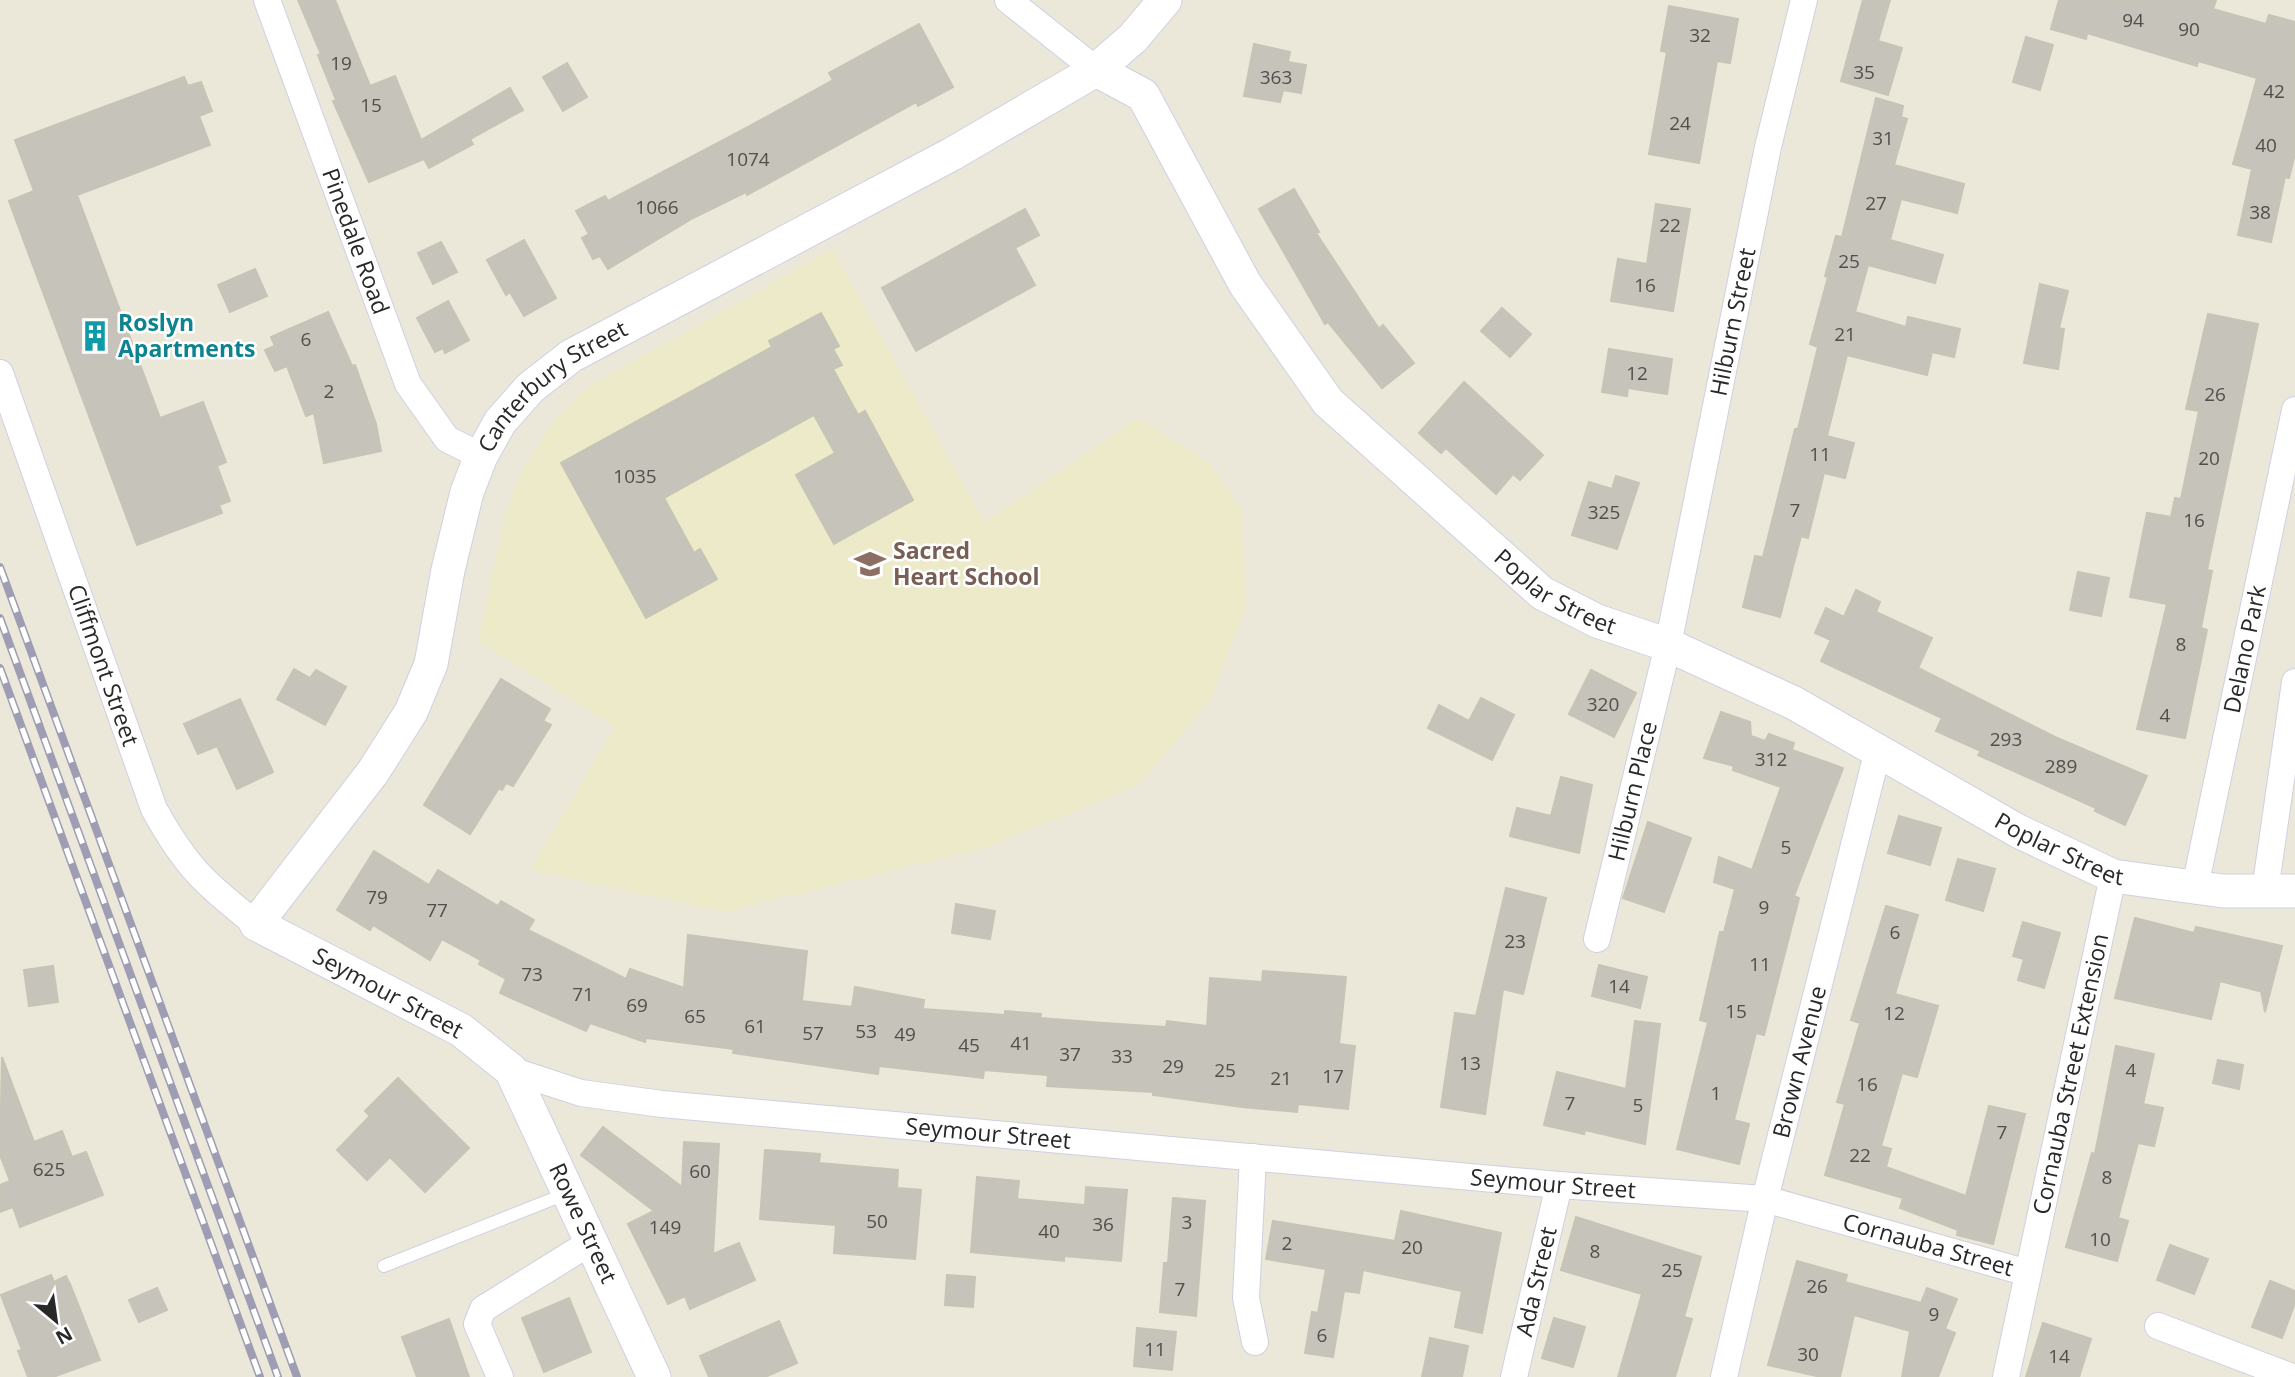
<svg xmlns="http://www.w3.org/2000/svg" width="2295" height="1377" font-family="'Open Sans',sans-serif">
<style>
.education{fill:#eceac9}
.building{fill:#c6c4ba;stroke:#c6c4b4;stroke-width:2}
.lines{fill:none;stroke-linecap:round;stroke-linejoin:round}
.service-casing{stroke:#d0cfe1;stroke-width:14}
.minor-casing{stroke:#d0cfe1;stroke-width:28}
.tertiary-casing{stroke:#d0cfe1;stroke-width:35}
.service{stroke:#fff;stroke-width:12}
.minor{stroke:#fff;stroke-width:26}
.tertiary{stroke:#fff;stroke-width:33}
.rail-casing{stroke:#9f9db3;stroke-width:8}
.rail{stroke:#fff;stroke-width:5;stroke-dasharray:16;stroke-linecap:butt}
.labels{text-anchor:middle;stroke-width:5;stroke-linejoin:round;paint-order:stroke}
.number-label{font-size:19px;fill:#504f4c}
.street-label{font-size:23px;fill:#282828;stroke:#fff}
.culture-label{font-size:23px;font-weight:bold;fill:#0d838f;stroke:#fff;text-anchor:start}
.education-label{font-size:23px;font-weight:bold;fill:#785e54;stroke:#fff;text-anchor:start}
</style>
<rect width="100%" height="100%" fill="#ebe8da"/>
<path class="education" d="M832,249L985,522L1138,418L1209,463L1241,508L1246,605L1210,701L1139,785L984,848L725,912L530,870L615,727L478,641L506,512L520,474L556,418L588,387Z"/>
<g class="building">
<path d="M298,0H335L370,86L395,76L421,140L510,88L523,110L470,139L473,144L429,168L424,159L369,182L333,101L336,100L318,55L321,54Z"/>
<path d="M1863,0H1890L1878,41L1902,48L1888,95L1841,81Z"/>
<path d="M2059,0H2216L2213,9L2266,24L2269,15L2295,22V154L2289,178L2285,177L2271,242L2238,235L2252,169L2233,164L2257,78L2198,61L2197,66L2087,33L2086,39L2051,29Z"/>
<path d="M1669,6L1738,19L1730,63L1717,61L1699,163L1649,154L1667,52L1661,51Z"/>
<path d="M919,24L953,87L918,106L916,102L747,195L746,192L693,218L608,269L600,256L593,259L582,238L589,234L576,211L605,196L608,201L750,126L833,80L829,73Z"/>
<path d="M2026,37L2053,45L2040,90L2013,82Z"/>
<path d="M1254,44L1290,52L1288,62L1306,65L1301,93L1283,90L1280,102L1244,96Z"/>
<path d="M567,63L587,97L563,111L543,77Z"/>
<path d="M184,77L188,86L201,82L212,111L199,116L210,145L77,195L160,418L203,402L226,462L217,466L230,501L219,505L222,513L137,545L9,201L34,191L15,140Z"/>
<path d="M1876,98L1903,106L1901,117L1907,119L1894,165L1964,184L1957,213L1901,199L1890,240L1943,255L1935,283L1868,265L1855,312L1906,327L1908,317L1960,329L1954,357L1932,352L1927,375L1847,355L1827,436L1854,443L1845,478L1824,473L1808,538L1801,536L1780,617L1743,607L1755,556L1763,557L1795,429H1798L1818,347L1810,344L1828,277L1825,276L1836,236L1842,237Z"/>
<path d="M1294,189L1319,232L1316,233L1379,329L1383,325L1414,363L1382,388L1328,322L1325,324L1259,209Z"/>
<path d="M1656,204L1690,209L1673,311L1611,301L1618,259L1647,264Z"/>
<path d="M1025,209L1039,235L1015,248L1035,285L916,351L882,288Z"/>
<path d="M524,240L556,298L524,316L510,292L506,295L487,260Z"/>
<path d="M441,242L457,272L433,284L418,253Z"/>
<path d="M255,269L267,296L230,312L218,285Z"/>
<path d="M2040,284L2068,291L2059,328L2064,329L2058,369L2024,363Z"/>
<path d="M448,301L469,340L445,353L443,348L435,352L417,318Z"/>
<path d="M1502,308L1531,334L1510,357L1481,331Z"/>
<path d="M328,312L352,366L355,365L376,424L381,451L324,463L314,413L306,416L287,366L275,371L265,350L275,346L271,337Z"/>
<path d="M821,313L839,346L833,349L842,365L833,369L858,415L865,411L913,500L834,544L796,475L835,453L814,415L664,498L694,553L700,549L717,579L646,618L561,463L772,347L769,341Z"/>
<path d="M2208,314L2258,324L2207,570L2212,571L2201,628L2207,630L2185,738L2137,729L2167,604L2130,597L2147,513L2171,517L2175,498L2181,499L2199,411L2186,409Z"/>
<path d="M1609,349L1672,359L1667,394L1628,388L1627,396L1602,392Z"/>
<path d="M1464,382L1543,455L1520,480L1513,474L1496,494L1446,448L1441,453L1419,433Z"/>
<path d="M1616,476L1639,483L1617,549L1572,535L1589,482L1612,489Z"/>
<path d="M2078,572L2109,578L2101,616L2070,610Z"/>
<path d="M1856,590L1880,602L1876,612L1932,638L1918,668L2055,737L2147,776L2125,825L2095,811L2096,808L1978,755L1981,751L1936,731L1942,718L1821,661L1831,640L1815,633L1826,608L1844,617Z"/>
<path d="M294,669L310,678L316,670L346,687L325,725L277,699Z"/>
<path d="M1591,670L1636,693L1614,737L1569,714Z"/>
<path d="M501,679L550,709L543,721L551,725L513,786L506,783L502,790L499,788L470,834L424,805Z"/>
<path d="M1481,698L1514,715L1492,760L1428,728L1439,705L1469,721Z"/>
<path d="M240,699L273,772L237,789L217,746L198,754L184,724Z"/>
<path d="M1721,712L1750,722L1751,736L1765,741L1769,734L1794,743L1792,750L1843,768L1794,896L1799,898L1764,1035L1756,1033L1734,1120L1749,1124L1739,1164L1677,1149L1708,1022L1700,1020L1720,932H1724L1735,889L1714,882L1719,857L1752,870L1781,787L1733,770L1734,766L1704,758Z"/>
<path d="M1561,777L1592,785L1579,853L1510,836L1517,808L1551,816Z"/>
<path d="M1899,816L1941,828L1930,865L1888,853Z"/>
<path d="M1648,822L1691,838L1664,912L1623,898Z"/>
<path d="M374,851L429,885L438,870L498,906L501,901L534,920L528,930L626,979L630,969L684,988L688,935L807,951L802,1001L852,1007L855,987L924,1000L923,1009L1005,1015V1011L1041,1014L1040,1018L1104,1023L1166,1027L1167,1021L1207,1026L1210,978L1262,982L1263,971L1346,977L1339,1044L1355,1046L1348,1109L1298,1104L1297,1112L1242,1107L1153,1095V1092L1047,1086L1048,1075L984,1070L983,1078L879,1066L878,1074L733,1053L734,1049L646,1038L645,1042L590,1023L586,1031L500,993L506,979L479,964L481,960L442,939L430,960L373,925L370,930L337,910Z"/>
<path d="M1958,859L1995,869L1983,911L1946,900Z"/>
<path d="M1506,888L1546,898L1523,994L1503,989L1485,1114L1441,1107L1455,1013L1476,1016Z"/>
<path d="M956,904L995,911L990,939L952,933Z"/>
<path d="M1886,906L1918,915L1895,994L1938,1006L1917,1077L1902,1073L1881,1146L1891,1149L1886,1167L1966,1196L1989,1106L2025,1114L1993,1244L1957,1235L1958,1230L1900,1208L1903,1198L1825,1175L1845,1104L1837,1102L1860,1023L1851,1020Z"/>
<path d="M2135,918L2194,933L2196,927L2282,946L2265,1012L2260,985L2259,991L2220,981L2211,1019L2115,998Z"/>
<path d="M2023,922L2060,933L2044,988L2018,980L2024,959L2013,956Z"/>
<path d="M1599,965L1647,977L1640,1008L1592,996Z"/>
<path d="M53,966L58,1002L29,1006L24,970Z"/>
<path d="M1635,1021L1660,1024L1645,1144L1585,1130L1584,1134L1544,1125L1557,1072L1626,1089Z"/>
<path d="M2116,1046L2154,1054L2143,1104L2163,1108L2154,1146L2138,1143L2118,1218L2128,1221L2117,1261L2066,1247L2092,1153L2095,1154Z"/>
<path d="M2,1057L34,1142L62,1131L72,1157L86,1152L103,1195L20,1227L13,1207L0,1212V1185L10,1181L0,1155Z"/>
<path d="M2218,1060L2243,1065L2239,1089L2213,1083Z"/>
<path d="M398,1078L469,1148L425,1192L390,1157L367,1180L337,1150L370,1116L365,1111Z"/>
<path d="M603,1127L682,1187L684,1142L719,1144L713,1254L739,1243L755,1280L690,1309L685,1296L668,1304L628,1224L654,1211L581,1155Z"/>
<path d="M765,1150L820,1154L819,1163L898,1170L897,1188L921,1190L915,1259L834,1253L836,1225L760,1219Z"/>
<path d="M977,1177L1019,1181L1017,1199L1085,1205L1086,1187L1127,1190L1121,1261L1064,1256V1261L971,1252Z"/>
<path d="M1173,1198L1205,1201L1196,1316L1160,1312L1164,1263H1168Z"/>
<path d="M1401,1211L1501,1233L1482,1333L1455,1327L1462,1291L1363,1270L1359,1293L1344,1291L1333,1357L1305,1353L1312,1312L1318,1313L1326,1269L1266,1259L1273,1221L1395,1241Z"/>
<path d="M1576,1217L1701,1257L1684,1317L1692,1319L1675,1377H1618L1642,1294L1561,1270Z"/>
<path d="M2170,1245L2208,1259L2194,1294L2157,1280Z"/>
<path d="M1797,1261L1847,1275L1845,1282L1921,1303L1927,1288L1957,1299L1945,1329L1955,1333L1938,1377H1902L1910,1331L1854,1315L1840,1377H1821L1768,1365Z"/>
<path d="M51,1275L54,1282L66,1276L70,1284L100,1360L53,1377H28L18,1351L22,1350L1,1295Z"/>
<path d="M947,1275L975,1277L973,1307L945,1305Z"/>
<path d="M2270,1281L2295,1291V1303L2282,1338L2252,1327Z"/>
<path d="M157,1288L167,1310L139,1322L129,1300Z"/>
<path d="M569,1298L591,1352L544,1372L522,1318Z"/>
<path d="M1554,1318L1585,1327L1573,1367L1542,1358Z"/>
<path d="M449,1319L469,1377H417L402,1337Z"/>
<path d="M779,1321L797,1363L765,1377H709L700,1356Z"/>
<path d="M2043,1323L2091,1339L2079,1377H2026Z"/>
<path d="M1137,1328L1176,1332L1172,1370L1134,1366Z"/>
<path d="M1430,1338L1468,1346L1462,1377H1422Z"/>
</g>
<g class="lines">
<defs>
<path id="service" d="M384,1266L568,1193"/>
<g id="minor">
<path id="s1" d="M267,0L408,384L447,439L481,456"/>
<path d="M1008,0L1096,70"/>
<path id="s2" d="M0,373L154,809C186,867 205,884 256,924"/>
<path id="s3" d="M2195,887L2295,410"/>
<path d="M2265,891L2295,682"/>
<path id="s4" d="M1597,939L1668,645L1768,147L1804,0"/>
<path id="s5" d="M511,1070L581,1093L662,1104L1559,1185L1765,1199L2028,1273"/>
<path d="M1253,1157L1246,1298L1255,1342"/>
<path d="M2158,1326L2292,1377"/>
<path d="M500,1377L477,1324L483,1309L591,1242"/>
<path id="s6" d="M1514,1377L1559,1185"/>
<path id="s7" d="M1724,1377L1765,1199L1878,750"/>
<path id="s8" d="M2006,1377L2113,876"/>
</g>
<g id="tertiary">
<path id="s9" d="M1096,70L1143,95L1245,284L1328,402L1542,593L1597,621L1668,645L1794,703L2018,831L2113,876L2223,891H2295"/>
<path id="s10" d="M654,1377L511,1070L461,1030L256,924L373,772L411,712L431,664L448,570L467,492L481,456L500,422L530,388L571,356L952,154L1096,70L1133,38L1165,0"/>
</g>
</defs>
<use href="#service" class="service-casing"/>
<use href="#minor" class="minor-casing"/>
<use href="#tertiary" class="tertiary-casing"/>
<use href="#service" class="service"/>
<use href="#minor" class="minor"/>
<use href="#tertiary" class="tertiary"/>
<defs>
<g id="rail">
<path d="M0,567L297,1377"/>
<path d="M0,618L278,1377"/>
<path d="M0,668L260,1377"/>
</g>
</defs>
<use href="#rail" class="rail-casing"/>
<use href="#rail" class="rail"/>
</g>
<defs>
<symbol id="building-bare" viewBox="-9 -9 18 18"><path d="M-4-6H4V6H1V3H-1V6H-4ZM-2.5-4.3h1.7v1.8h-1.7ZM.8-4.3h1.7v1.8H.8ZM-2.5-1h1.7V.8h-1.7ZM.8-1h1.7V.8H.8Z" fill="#0f9aa8" stroke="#fff" stroke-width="2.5" paint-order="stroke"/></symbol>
<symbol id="school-bare" viewBox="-9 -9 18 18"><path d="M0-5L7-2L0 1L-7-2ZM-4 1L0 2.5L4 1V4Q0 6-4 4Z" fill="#8d6e63" stroke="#fff" stroke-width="2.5" paint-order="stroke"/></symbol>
</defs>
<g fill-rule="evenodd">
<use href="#building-bare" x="73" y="314" width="44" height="44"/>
<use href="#school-bare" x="848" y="542" width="44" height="44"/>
</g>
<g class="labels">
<g class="number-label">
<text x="2133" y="27">94</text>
<text x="2189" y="36">90</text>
<text x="1700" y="42">32</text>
<text x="341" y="70">19</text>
<text x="1864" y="79">35</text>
<text x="1276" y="84">363</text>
<text x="2274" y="98">42</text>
<text x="371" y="112">15</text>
<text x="1680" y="130">24</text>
<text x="1883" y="145">31</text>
<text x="2266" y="152">40</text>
<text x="748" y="166">1074</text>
<text x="1876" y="210">27</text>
<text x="657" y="214">1066</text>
<text x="2260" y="219">38</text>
<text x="1670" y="232">22</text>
<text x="1849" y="268">25</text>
<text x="1645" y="292">16</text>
<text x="1845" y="341">21</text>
<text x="306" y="346">6</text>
<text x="1637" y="380">12</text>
<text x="329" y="398">2</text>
<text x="2215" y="401">26</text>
<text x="1820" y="461">11</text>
<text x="2209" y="465">20</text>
<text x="635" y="483">1035</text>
<text x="1795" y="517">7</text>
<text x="1604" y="519">325</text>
<text x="2194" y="527">16</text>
<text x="2181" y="651">8</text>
<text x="1603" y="711">320</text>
<text x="2165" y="722">4</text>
<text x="2006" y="746">293</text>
<text x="1771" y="766">312</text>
<text x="2061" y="773">289</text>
<text x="1786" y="854">5</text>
<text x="377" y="904">79</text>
<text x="1764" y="914">9</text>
<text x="437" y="917">77</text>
<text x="1895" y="939">6</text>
<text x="1515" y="948">23</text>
<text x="1760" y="971">11</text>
<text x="532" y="981">73</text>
<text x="1619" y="993">14</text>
<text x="583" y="1001">71</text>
<text x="637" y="1012">69</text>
<text x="1736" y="1018">15</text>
<text x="1894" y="1020">12</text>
<text x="695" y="1023">65</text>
<text x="755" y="1033">61</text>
<text x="866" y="1038">53</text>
<text x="813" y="1040">57</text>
<text x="905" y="1041">49</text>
<text x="1021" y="1050">41</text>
<text x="969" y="1052">45</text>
<text x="1070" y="1061">37</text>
<text x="1122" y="1063">33</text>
<text x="1470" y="1070">13</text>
<text x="1173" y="1073">29</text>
<text x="1225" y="1077">25</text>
<text x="2131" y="1077">4</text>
<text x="1333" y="1083">17</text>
<text x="1281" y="1085">21</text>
<text x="1867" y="1091">16</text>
<text x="1716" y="1100">1</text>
<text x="1570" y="1110">7</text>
<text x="1638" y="1112">5</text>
<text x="2002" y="1139">7</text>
<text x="1860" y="1162">22</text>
<text x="49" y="1176">625</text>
<text x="700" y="1178">60</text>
<text x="2107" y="1184">8</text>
<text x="877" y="1228">50</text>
<text x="1187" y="1229">3</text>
<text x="1103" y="1231">36</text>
<text x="665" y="1234">149</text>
<text x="1049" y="1238">40</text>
<text x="2100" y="1246">10</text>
<text x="1287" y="1250">2</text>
<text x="1412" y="1254">20</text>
<text x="1595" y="1258">8</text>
<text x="1672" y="1277">25</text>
<text x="1817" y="1293">26</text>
<text x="1180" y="1296">7</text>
<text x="1934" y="1321">9</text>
<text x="1322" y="1342">6</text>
<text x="1155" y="1356">11</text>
<text x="1808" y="1361">30</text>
<text x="2059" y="1363">14</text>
</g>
<g class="street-label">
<text dy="8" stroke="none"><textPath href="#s1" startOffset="257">Pinedale Road</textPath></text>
<text dy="8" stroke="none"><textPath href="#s4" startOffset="632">Hilburn Street</textPath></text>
<text dy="8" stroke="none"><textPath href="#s10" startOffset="1265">Canterbury Street</textPath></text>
<text dy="8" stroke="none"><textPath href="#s9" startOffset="710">Poplar Street</textPath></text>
<text dy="8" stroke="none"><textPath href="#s3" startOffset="243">Delano Park</textPath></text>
<text dy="8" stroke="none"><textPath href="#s2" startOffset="310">Cliffmont Street</textPath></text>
<text dy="8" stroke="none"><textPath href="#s4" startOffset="152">Hilburn Place</textPath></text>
<text dy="8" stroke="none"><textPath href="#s9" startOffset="1278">Poplar Street</textPath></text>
<text transform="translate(388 993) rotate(28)" y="8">Seymour Street</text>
<text dy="8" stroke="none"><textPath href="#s7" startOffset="324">Brown Avenue</textPath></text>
<text dy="8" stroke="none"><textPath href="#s8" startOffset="310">Cornauba Street Extension</textPath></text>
<text dy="8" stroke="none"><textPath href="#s5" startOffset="483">Seymour Street</textPath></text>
<text dy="8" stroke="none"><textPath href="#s5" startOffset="1050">Seymour Street</textPath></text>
<text transform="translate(583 1223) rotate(65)" y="8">Rowe Street</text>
<text dy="8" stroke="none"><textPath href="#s5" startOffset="1432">Cornauba Street</textPath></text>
<text dy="8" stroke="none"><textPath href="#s6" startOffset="98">Ada Street</textPath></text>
</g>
<g class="culture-label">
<text x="118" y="331">Roslyn<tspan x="118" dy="26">Apartments</tspan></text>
</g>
<g class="education-label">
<text x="893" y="559">Sacred<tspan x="893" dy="26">Heart School</tspan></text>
</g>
</g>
<g transform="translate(56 1321) rotate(151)" stroke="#ffffff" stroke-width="5" paint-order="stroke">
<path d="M0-5L12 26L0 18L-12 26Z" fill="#282828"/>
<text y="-10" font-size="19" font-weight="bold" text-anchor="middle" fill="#282828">N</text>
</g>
</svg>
